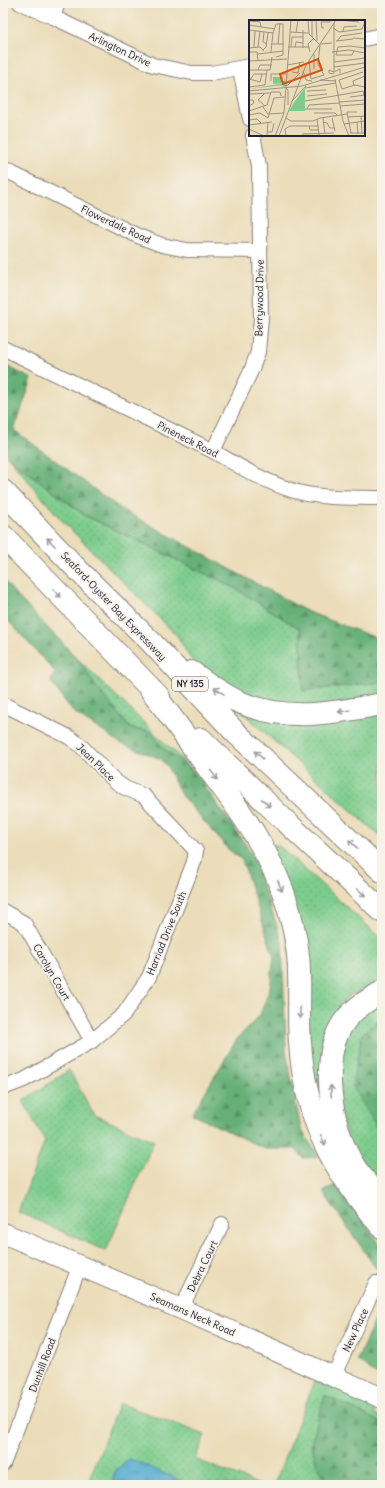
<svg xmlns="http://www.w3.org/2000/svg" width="385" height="1488" font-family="Delius,sans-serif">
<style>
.grass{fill:url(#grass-dots);stroke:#507764}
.forest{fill:url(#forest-firs);stroke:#44695a}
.water{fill:url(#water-ripples);stroke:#3a6685}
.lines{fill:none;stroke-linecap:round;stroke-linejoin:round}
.street-casing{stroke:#86807a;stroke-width:16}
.secondary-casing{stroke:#86807a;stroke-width:22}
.highway-casing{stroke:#86807a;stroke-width:24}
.street{stroke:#fff;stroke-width:14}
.secondary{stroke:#fff;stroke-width:20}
.highway{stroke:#fff;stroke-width:22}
.oneway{stroke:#9c9ca7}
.labels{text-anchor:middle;stroke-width:3.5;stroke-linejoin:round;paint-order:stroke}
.shield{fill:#f7f3e8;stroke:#62616f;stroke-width:1}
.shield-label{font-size:9px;font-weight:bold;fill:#22223b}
.street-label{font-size:10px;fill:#22223b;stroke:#f7f3e8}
.inset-road{fill:none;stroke:#9b9287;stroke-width:1}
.view{fill:#d45411;fill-opacity:0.15;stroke:#d45411;stroke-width:2}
.inset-edge{fill:none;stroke:#22223b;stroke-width:2}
</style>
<defs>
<pattern id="grass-dots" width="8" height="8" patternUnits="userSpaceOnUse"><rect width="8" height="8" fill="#7dcc8d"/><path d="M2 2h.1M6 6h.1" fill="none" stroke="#6caf7b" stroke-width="1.8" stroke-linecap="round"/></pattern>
<pattern id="forest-firs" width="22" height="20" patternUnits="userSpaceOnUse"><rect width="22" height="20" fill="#66b078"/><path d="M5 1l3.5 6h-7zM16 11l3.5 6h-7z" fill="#548f64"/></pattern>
<pattern id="water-ripples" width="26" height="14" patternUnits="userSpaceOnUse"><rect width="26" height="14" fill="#51abcf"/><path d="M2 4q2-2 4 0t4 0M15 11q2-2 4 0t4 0" fill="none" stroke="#438ba9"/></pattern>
</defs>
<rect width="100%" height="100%" fill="#f7f3e8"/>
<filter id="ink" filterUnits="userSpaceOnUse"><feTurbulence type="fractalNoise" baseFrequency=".025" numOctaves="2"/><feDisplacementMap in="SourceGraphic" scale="8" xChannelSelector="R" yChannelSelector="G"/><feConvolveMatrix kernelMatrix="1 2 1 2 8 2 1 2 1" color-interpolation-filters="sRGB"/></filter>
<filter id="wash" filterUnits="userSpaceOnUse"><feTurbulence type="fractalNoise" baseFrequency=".012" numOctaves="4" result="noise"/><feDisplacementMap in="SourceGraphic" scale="16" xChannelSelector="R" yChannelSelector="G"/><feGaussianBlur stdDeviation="0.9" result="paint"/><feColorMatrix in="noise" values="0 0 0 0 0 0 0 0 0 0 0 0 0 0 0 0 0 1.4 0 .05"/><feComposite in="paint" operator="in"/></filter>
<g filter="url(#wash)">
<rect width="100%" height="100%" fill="#ebddb9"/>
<g class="grass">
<path d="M9,458L84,515L235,588L300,629L303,691L382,682V696L317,708L262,703L207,677L190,658L178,637L63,522Z"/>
<path d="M77,658L195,772L163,748L151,732L130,728L94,684Z"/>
<path d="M236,707L382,709V838Z"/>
<path d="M273,844L279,846L382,939V980L346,998L325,1035L318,1096L309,1086Z"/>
<path d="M382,1000V1192L349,1144L334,1091L339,1044L359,1013Z"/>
<path d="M69,1070L94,1115L154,1141L106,1251L18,1212L45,1141L23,1101Z"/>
<path d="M317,1375L378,1402L374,1414L382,1418V1423L373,1419L351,1485H274Z"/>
<path d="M119,1403L205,1435L195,1459L260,1485H87Z"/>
</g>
<g class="forest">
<path d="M3,364L32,379L14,430L121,509L308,612L382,640V682L303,691L300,629L235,588L84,515L9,458L3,451Z"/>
<path d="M3,579L17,596L77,658L94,684L130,728L151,732L163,748L195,772L252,854L282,941L286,1051L301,1129L319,1157L303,1158L295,1149H265L192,1114L237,1039L260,1015L270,988L274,957L242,860L228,849L181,795L167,766L161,759L120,743L73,712L51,682L55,672L3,615Z"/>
<path d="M382,1018V1139L374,1122L352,1085L362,1034Z"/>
<path d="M335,1185L359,1214L382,1247V1277L323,1192Z"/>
<path d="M382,1305V1377L372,1372L357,1360Z"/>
<path d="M325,1395L382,1423V1485H324L311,1444Z"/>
</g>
<path class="water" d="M130,1459L192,1485H111L116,1470Z"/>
</g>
<g filter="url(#ink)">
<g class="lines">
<defs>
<g id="street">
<path d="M20,3L53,17L153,65L192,73H211L250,66"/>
<path d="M53,17L58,3"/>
<path d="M364,39L382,35"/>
<path d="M240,69L250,119"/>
<path d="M3,169L138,236L162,245L187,250L260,251"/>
<path d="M3,348L213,451C240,467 272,486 302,493C328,499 356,497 382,498"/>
<path d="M213,451L251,371L258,352L261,318L259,166L253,135"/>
<path d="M3,704L69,737L80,745L115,781L125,788L144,796L196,851L194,862L149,977L124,1014L92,1041L24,1080L3,1088"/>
<path d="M3,911L24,923L92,1041"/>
<path d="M181,1309L222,1224"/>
<path d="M333,1377L376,1283"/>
<path d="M3,1464L80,1265"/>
</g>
<path id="secondary" d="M3,1233L181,1309L382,1398"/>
<g id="highway">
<path d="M3,491L78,570L151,642L235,732L382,871"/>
<path d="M3,536L159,697"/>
<path d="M191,672C206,682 221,694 237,701C285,723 333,713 382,704"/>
<path d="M149,687C169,714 189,741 208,768C240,810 273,855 288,907C294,928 299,950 299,972C300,996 298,1019 300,1042C305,1119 332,1170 382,1227"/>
<path d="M201,739L281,817L382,911"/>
<path d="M382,992C368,1000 354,1008 344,1022C319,1057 331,1126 351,1161C359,1176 371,1187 382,1199"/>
</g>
</defs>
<use href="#street" class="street-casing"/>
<use href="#secondary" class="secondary-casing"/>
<use href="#highway" class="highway-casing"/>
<use href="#street" class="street"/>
<use href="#secondary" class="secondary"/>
<use href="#highway" class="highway"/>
</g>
<defs><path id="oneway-shaft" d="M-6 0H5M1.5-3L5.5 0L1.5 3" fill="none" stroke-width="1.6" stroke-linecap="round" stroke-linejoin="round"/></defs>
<g class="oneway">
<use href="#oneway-shaft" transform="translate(51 542) rotate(-134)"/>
<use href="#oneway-shaft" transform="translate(57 593) rotate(47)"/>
<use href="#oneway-shaft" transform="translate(219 691) rotate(-148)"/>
<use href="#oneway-shaft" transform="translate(344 711) rotate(170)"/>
<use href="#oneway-shaft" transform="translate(259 755) rotate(-136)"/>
<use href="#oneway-shaft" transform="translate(214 775) rotate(54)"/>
<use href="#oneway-shaft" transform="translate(266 803) rotate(44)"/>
<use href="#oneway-shaft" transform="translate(353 844) rotate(-137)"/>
<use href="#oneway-shaft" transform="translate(280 886) rotate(68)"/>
<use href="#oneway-shaft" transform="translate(361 892) rotate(42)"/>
<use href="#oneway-shaft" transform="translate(300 1013) rotate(90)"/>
<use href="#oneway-shaft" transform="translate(331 1091) rotate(-92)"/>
<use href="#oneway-shaft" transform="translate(323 1140) rotate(66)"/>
</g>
</g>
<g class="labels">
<rect class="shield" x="172" y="677" width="36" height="14" rx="3"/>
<g class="shield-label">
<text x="190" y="687">NY 135</text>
</g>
<g class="street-label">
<text transform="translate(120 49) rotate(25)" y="4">Arlington Drive</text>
<text transform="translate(116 224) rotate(25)" y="4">Flowerdale Road</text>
<text transform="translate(259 298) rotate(-89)" y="4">Berrywood Drive</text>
<text transform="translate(188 439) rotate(27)" y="4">Pineneck Road</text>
<text transform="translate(114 606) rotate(46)" y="4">Seaford-Oyster Bay Expressway</text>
<text transform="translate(96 762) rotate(44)" y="4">Jean Place</text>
<text transform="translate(166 933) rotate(-68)" y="4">Harriad Drive South</text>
<text transform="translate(52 972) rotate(60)" y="4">Carolyn Court</text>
<text transform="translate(202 1266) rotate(-64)" y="4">Debra Court</text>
<text transform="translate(193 1314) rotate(24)" y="4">Seamans Neck Road</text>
<text transform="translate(355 1330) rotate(-65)" y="4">New Place</text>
<text transform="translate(42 1365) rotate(-69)" y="4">Dunhill Road</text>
</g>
</g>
<g transform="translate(249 20)">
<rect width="116" height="116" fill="#ebddb9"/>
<path d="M24,57H34L33,61H37L36,65L0,69L36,63L24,64Z" fill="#7dcc8d"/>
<path d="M56,68V91H40L46,81Z" fill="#7dcc8d"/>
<path class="inset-road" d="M59,0L60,14L71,25L69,44L75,55L62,59L60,41M63,0V17M67,0L68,21M90,0L110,2M0,1L11,2L12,7M85,3V53M0,5L26,9M75,8H73L72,2H81V0M84,8L90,12L113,9L116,2M0,10L24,13L27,4H34M54,10V28M94,11L95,7L108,6M15,12L14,22L18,24M41,12L59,13M47,13L49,0M104,18L116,19M87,21L104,19M88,21L92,16L113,13M22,24H35M29,24L31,3M71,24L83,23M5,27L6,11M9,27L11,11M39,27H60M42,27L43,17H54M46,27L47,22L54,23M0,28L11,27L15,31M14,30L17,27L19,13M105,31L103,35H87L89,27L101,26L116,28M0,32H8L9,41M22,32L24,13M61,32L59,24L65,18M83,32L100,30L116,33M9,34L34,31M27,37L34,35V4M0,41L38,39M85,42L116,38M38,45L55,42M85,47L116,43M65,49V34M0,50H21L23,37M9,50L11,45H23M54,51L57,60L63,61M43,52L49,53L51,42M114,52L90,60L93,69L106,65L116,67M85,54L80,53V50L85,52L91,49V53M60,55L73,50M0,59L11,62L13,54M86,59L94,101L100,116M1,60L5,54H17M71,60L87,61M22,61V54H37M34,66L39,65L51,53M105,66L104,61L116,56M0,67L16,65L18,50M36,67L39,70V85M56,68L87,63M0,71L53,66L116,47M58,71L77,70M16,73L9,80L16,86M0,74L21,73M58,76L78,74M101,77L116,75M0,80H4L5,83L0,86M56,81L114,71L116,79M42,82L57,66M90,82L116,80M91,86L116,84M14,87L19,94L35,93M56,89H83M58,89L60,85L91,83M0,91L18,85L22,72H31L32,76M65,93H86L89,96M0,95L11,93L19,98L25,78L36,77M112,96L113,113M99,97L116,96M37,98L42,101H64L71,98L98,94M74,98L76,114M83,98L86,111M68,99L70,115M0,100L8,99L12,103M74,102L78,103L81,108H86M108,102L109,114M95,104L116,101M0,105L23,102M60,106L61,110H70M0,109L15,116M19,112H23L25,103M101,113H116M102,113L98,92H108M53,114L85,113M18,116L19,102M26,116L35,93L42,0M30,116L57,45L87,0M37,116L36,109L41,106H69"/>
<path class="view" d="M69,39L73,50L34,64L31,54Z"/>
<rect width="116" height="116" class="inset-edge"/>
</g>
<rect width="385" height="1488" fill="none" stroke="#f7f3e8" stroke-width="16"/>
</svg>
